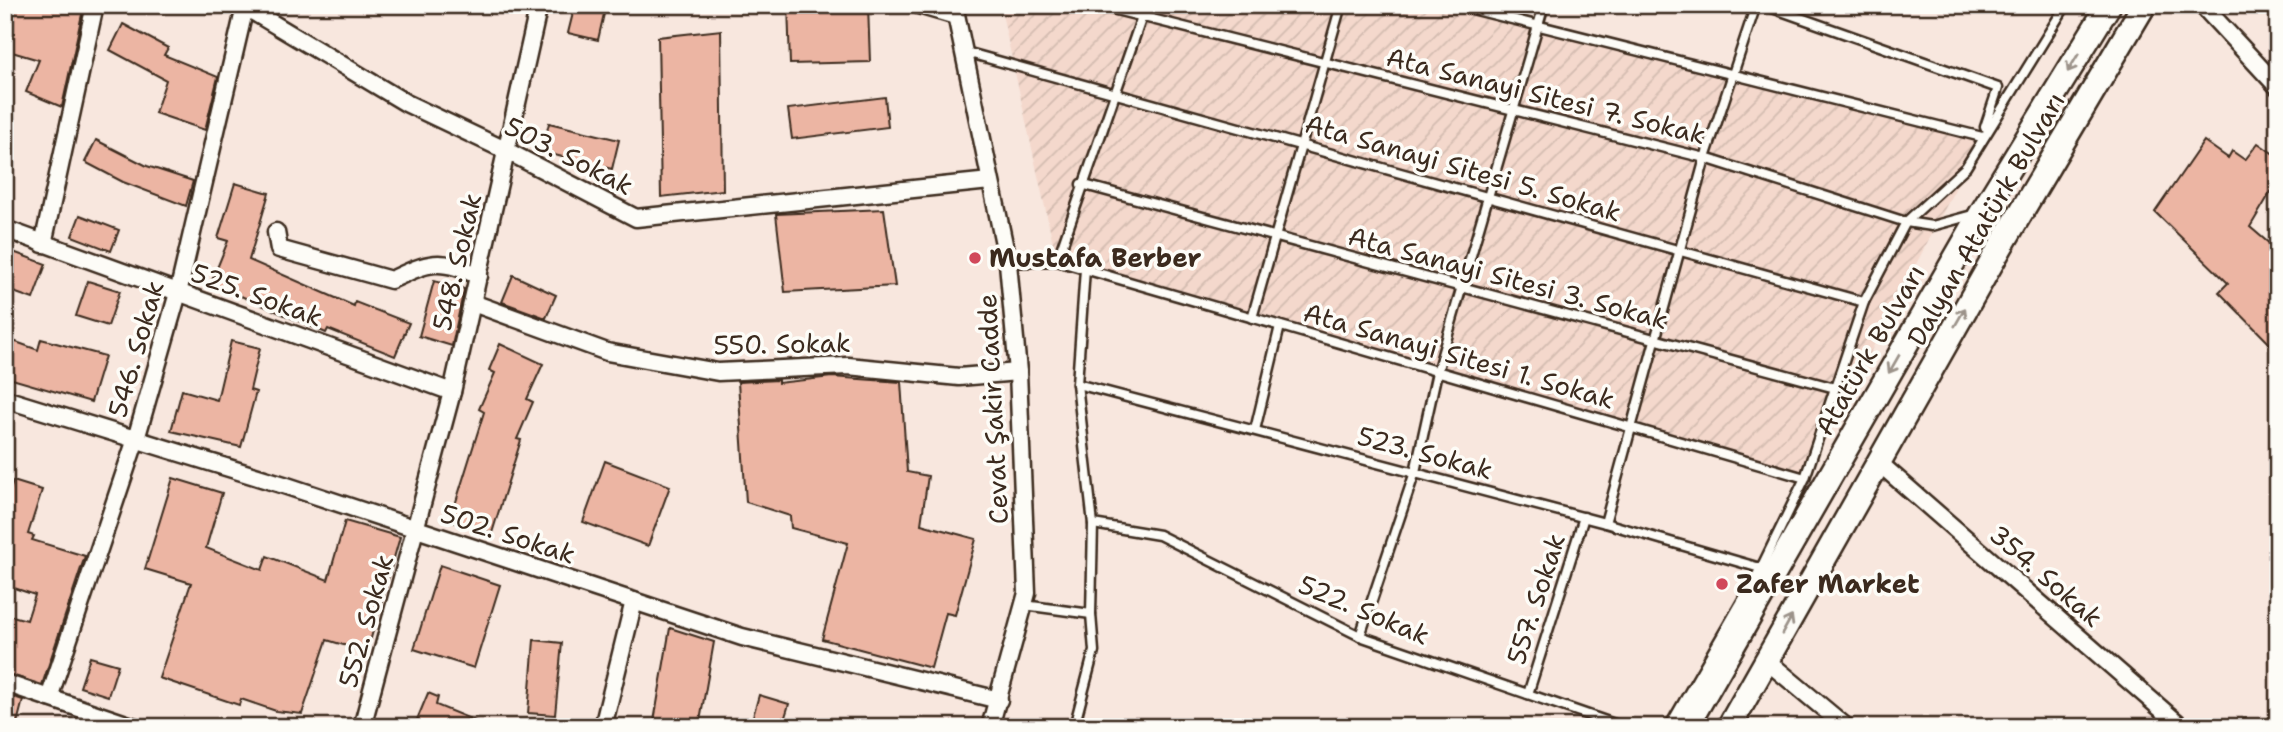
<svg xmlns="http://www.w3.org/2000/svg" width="2283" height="732" font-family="'Shantell Sans',sans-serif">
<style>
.industrial{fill:url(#industrial-furrows)}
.building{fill:#ecb5a3;stroke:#3b2a1e;stroke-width:2}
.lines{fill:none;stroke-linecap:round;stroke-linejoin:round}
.service-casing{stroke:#3b2a1e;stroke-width:13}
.minor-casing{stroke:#3b2a1e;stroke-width:21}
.secondary-casing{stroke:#3b2a1e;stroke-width:28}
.service{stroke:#fdfcf7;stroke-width:8}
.minor{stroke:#fdfcf7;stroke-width:16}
.secondary{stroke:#fdfcf7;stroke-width:23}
.oneway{stroke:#9c938a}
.poi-dot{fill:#d1495b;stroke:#fdfcf7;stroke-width:2.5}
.labels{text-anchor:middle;stroke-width:7;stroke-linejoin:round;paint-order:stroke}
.street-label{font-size:26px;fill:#3b2a1e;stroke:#fdfcf7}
.poi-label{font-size:26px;font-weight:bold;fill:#3b2a1e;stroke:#fdfcf7;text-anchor:start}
</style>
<defs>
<pattern id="industrial-furrows" width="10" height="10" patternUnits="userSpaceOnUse" patternTransform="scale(1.75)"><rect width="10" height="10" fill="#f4d8cc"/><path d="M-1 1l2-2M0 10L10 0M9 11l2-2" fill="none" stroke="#d2baaf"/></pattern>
</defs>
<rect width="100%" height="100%" fill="#f8e7de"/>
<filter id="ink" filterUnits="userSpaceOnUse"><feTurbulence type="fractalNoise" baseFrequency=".0143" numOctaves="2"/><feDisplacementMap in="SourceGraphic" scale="14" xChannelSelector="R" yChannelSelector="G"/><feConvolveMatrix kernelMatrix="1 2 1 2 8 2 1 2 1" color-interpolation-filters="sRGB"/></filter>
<g filter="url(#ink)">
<path class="industrial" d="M1000,5H1461L1982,137L1805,478L1057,261Z"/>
<g class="building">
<path d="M5,5H84L62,107L26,92L39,60L5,50Z"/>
<path d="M575,5H606L598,40L568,33Z"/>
<path d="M788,5H868L870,62L790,64Z"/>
<path d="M123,24L168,48L164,55L218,77L205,130L155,113L166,80L110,50Z"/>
<path d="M721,30L723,190L661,197L658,37Z"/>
<path d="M885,97L888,127L792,139L788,109Z"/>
<path d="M549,123L619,140L612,169L542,152Z"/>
<path d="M96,140L147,166L193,181L186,206L123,182L85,162Z"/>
<path d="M2204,141L2228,158L2232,151L2245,160L2258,143L2278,157V180L2250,227L2278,251V352L2219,292L2228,283L2155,212Z"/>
<path d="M235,183L269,193L249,260L354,306L355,302L409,323L395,356L328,329L326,333L211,283L228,241L218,238Z"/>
<path d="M884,209L895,286L785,292L776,214Z"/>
<path d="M80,215L119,230L111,251L72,236Z"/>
<path d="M5,249L46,264L33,299L5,289Z"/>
<path d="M513,275L556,295L546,318L502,302Z"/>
<path d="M88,281L120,291L108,326L76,316Z"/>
<path d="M434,281L464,289L452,346L419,336Z"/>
<path d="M5,338L38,350L41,339L105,356L91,402L5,377Z"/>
<path d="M231,341L260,348L250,390L256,392L241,447L171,431L182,390L217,400Z"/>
<path d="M500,344L543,364L527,399L533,402L517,439L521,440L492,533L450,521L484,412L479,409L495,373L489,370Z"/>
<path d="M832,377L901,382L907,472L928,476L921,524L976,539L955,615L946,613L931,668L822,639L848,543L791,528L790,516L746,502L738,382L778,380V383Z"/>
<path d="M605,461L670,486L648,546L583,522Z"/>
<path d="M173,478L222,493L206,548L262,570L267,556L328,580L345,521L400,537L367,652L327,640L302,714L276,711L241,699L239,705L159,678L191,583L145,569Z"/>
<path d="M13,481L42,490L28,534L34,536L32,540L85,556L42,685L5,673V614L27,620L35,595L5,585V508Z"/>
<path d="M440,565L500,585L474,668L414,649Z"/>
<path d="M670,628L714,642L699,727H653Z"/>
<path d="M534,640L562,643L555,715L528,713Z"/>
<path d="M90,657L118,665L108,696L80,687Z"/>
<path d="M428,693L438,697L436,705L490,727H414Z"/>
<path d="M5,694L23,700L16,727H5Z"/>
<path d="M759,695L789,704L782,727H750Z"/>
</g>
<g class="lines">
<defs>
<g id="service">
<path d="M1096,5L1705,158L1906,222L1932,226L1976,214"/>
<path d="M1456,5L1982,137"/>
<path d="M1764,5L1998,88L1985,127"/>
<path d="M962,51L1864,302L1906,222L1966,167L2066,5"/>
<path d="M1081,184L1835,388L1864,302"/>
<path d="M1057,261L1146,5"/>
<path d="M1008,263L1057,261L1805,478L1835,388"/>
<path d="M1252,318L1341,5"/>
<path d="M1077,384L1605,523L1774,572"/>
<path d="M1255,430L1280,326"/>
<path d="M1605,523L1705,158L1756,5"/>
<path d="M1093,524L1159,535L1360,636L1623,727"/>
<path d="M1024,605L1091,614L1093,524L1077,384L1085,269"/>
<path d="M1360,636L1415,472L1437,372L1544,5"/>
<path d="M1528,694L1584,517"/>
<path d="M1074,727L1094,651L1091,614"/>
<path d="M1669,727L1761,568L1805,478"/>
</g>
<g id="minor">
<path d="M242,5L406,103L507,151L636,218L990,181"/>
<path d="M918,5L956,16"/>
<path d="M954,5L1008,263L1018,372L1027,593L990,727"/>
<path d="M2202,5L2278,87"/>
<path d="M5,229L452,392"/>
<path d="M276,232L279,249L391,280C429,262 439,257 479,276"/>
<path d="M43,244L95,5"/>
<path d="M473,303L607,352L718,372L848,366L959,377L1018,372"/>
<path d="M5,399L284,485L742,637L999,700"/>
<path d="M1878,462L2182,727"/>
<path d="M1767,661L1846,727"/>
<path d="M5,683L135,727"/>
<path d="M49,698L136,439L178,293L245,7"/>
<path d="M362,727L452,392L539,5"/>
<path d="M603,727L634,601"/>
</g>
<g id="secondary">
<path d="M1686,727L1982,212L2109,5"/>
<path d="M1729,727L2001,246L2144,5"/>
</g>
</defs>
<use href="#service" class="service-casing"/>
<use href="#minor" class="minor-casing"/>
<use href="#secondary" class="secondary-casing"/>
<use href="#service" class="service"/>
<use href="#minor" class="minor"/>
<use href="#secondary" class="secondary"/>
</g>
<defs><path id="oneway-shaft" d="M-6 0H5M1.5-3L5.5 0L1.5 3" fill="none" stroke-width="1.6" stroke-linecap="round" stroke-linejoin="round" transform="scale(1.75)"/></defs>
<g class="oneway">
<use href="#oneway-shaft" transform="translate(2073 63) rotate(121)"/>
<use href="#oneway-shaft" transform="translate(1960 317) rotate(-60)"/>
<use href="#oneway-shaft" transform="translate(1894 364) rotate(120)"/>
<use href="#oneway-shaft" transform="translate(1787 625) rotate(-61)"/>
</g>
</g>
<g class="poi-dot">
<circle cx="975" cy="258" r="7"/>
<circle cx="1722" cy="584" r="7"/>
</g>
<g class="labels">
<g class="street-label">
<text transform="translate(1546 96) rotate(14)" y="9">Ata Sanayi Sitesi 7. Sokak</text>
<text transform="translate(569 156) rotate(27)" y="9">503. Sokak</text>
<text transform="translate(1463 168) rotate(16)" y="9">Ata Sanayi Sitesi 5. Sokak</text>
<text transform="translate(1986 219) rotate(-60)" y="9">Dalyan Atatürk Bulvarı</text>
<text transform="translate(457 262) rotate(-77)" y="9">548. Sokak</text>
<text transform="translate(1508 278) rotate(15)" y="9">Ata Sanayi Sitesi 3. Sokak</text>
<text transform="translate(257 295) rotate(20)" y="9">525. Sokak</text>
<text transform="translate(782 344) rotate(-1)" y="9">550. Sokak</text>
<text transform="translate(136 349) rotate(-74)" y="9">546. Sokak</text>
<text transform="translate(1870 350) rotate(-60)" y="9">Atatürk Bulvarı</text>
<text transform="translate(1459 356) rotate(16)" y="9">Ata Sanayi Sitesi 1. Sokak</text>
<text transform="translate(993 409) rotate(-93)" y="9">Cevat Şakir Cadde</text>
<text transform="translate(1425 453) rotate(15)" y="9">523. Sokak</text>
<text transform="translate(508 534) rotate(18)" y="9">502. Sokak</text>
<text transform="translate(2046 576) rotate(41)" y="9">354. Sokak</text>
<text transform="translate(1536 599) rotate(-72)" y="9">557. Sokak</text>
<text transform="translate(1364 610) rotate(23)" y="9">522. Sokak</text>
<text transform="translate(366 621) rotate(-74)" y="9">552. Sokak</text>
</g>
<g class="poi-label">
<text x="989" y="267">Mustafa Berber</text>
<text x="1736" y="593">Zafer Market</text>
</g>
</g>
<rect width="2283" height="732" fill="none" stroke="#fdfcf7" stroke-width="28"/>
<rect x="14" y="14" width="2255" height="704" fill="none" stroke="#3b2a1e" stroke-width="2.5" filter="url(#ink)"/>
</svg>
